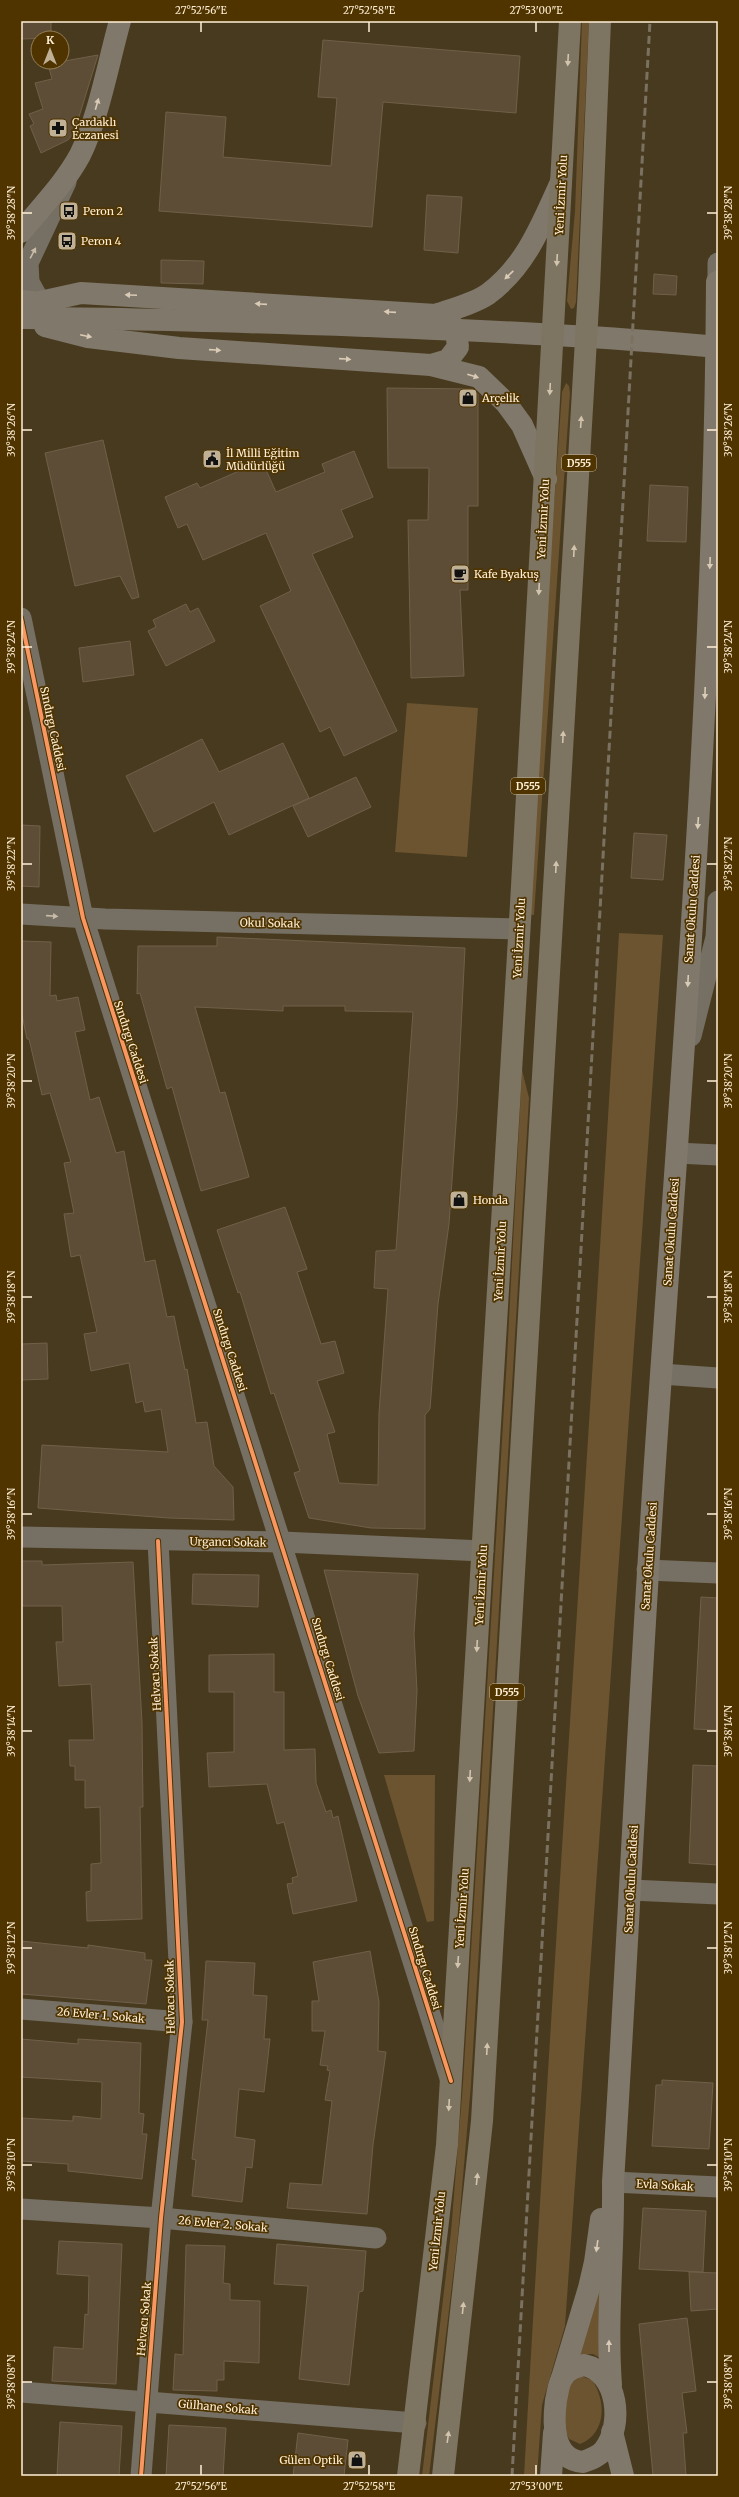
<svg xmlns="http://www.w3.org/2000/svg" width="739" height="2497" font-family="Merriweather,serif">
<style>
.green{fill:#6b542f}
.building{fill:#5d4d36;stroke:#705f4a}
.lines{fill:none;stroke-linecap:round;stroke-linejoin:round}
.minor{stroke:#766f63;stroke-width:21}
.secondary{stroke:#80786b;stroke-width:22}
.trunk{stroke:#7d7461;stroke-width:22}
.rail{stroke:#7b7161;stroke-width:3;stroke-dasharray:8 4;stroke-linecap:butt}
.cycleway-casing{stroke:#4f3400;stroke-width:6}
.cycleway{stroke:#f99763;stroke-width:4}
.oneway{fill:#d2c4ad}
.oneway2{fill:#d9cbb6}
.oneway3{fill:#c8bca8}
.ticks{fill:none;stroke:#ffefd6;stroke-width:1.5}
.labels{text-anchor:middle;stroke-width:3.5;stroke-linejoin:round;paint-order:stroke}
.shield{fill:#4f3400;stroke:#cab796;stroke-width:1}
.shield-label{font-size:10px;font-weight:bold;fill:#ffefd6}
.poi-label{font-size:11px;fill:#ffefd6;stroke:#4f3400;text-anchor:start}
.street-label{font-size:11px;fill:#ffefd6;stroke:#4f3400}
.neatline{fill:none;stroke:#ffefd6;stroke-width:1.5}
.ticks-label{font-size:10px;text-anchor:middle;fill:#ffefd6}
</style>
<rect width="100%" height="100%" fill="#483a1e"/>
<g class="green">
<path d="M582,21H589L576,302L574,308L571,309L567,301L575,211Z"/>
<path d="M566,383L569,386L570,393L534,915L525,914L562,392Z"/>
<path d="M407,703L478,708L467,857L395,852Z"/>
<path d="M619,933L663,935L565,2326L542,2405L537,2476H524C553,1961 589,1447 619,933Z"/>
<path d="M522,1070L529,1098L471,2084L458,2235L429,2476H422L451,2232L463,2083L507,1358Z"/>
<path d="M384,1775H435L434,1921L427,1922Z"/>
<path d="M605,2249L600,2358L593,2354L575,2355Z"/>
<path d="M581,2376L592,2380C606,2400 607,2433 580,2444L569,2439L561,2422L569,2385Z"/>
</g>
<g class="building">
<path d="M21,21H51V38L21,39Z"/>
<path d="M323,40L520,56L516,113L383,102L372,227L159,211L166,112L226,117L223,157L331,166L337,98L318,97Z"/>
<path d="M98,55L74,133L68,140L41,153L30,126L34,124L29,114L43,109L35,83L52,79L48,64Z"/>
<path d="M427,195L462,197L458,253L424,250Z"/>
<path d="M161,260L204,261L203,284L161,283Z"/>
<path d="M654,274L677,276L676,295L653,294Z"/>
<path d="M387,388L473,389L478,394V506H468V590H460L464,676L411,678L408,520H428L429,468H388Z"/>
<path d="M103,440L139,597L132,599L120,576L75,586L45,453Z"/>
<path d="M354,451L373,497L341,510L353,537L312,554L397,731L344,756L330,727L320,732L260,606L291,591L266,533L203,560L187,524L178,528L165,497L197,483L200,488L262,461L276,492L325,472L322,464Z"/>
<path d="M650,485L688,487L686,542L647,541Z"/>
<path d="M186,604L190,612L198,608L215,641L166,666L148,631L156,627L153,620Z"/>
<path d="M130,641L134,675L83,682L79,648Z"/>
<path d="M202,739L219,772L283,743L309,798L229,835L214,802L154,832L126,776Z"/>
<path d="M356,777L371,807L308,837L293,806Z"/>
<path d="M21,825L40,826L39,887L21,886Z"/>
<path d="M634,833L667,835L663,880L631,878Z"/>
<path d="M217,937L465,948L457,1109L449,1224L438,1304L430,1409L425,1415V1529L371,1528L309,1518L294,1473L300,1471L274,1393L271,1394L240,1292L238,1293L217,1230L285,1207L307,1269L297,1272L321,1344L335,1341L344,1373L317,1381L335,1432L327,1434L339,1483L378,1485L379,1413L388,1289L374,1288L376,1251L396,1250L413,1012L345,1011V1006H283V1011L195,1007L220,1093L225,1092L249,1177L201,1191L172,1087L167,1089L140,993L137,994L138,946H217Z"/>
<path d="M21,941L51,942L50,996L56,995L57,1001L78,997L85,1030L75,1032L90,1100L99,1097L116,1153L124,1151L145,1262L155,1260L167,1317L174,1316L185,1370L187,1369L196,1423L207,1422L214,1466L233,1487L234,1520L169,1518L38,1508L42,1445L168,1452L161,1409L145,1412L143,1401L136,1403L129,1363L91,1371L84,1334L97,1332L80,1255L71,1257L64,1214L74,1213L64,1163L71,1162L50,1093L42,1095L29,1039H27L21,1010Z"/>
<path d="M47,1343L48,1379L21,1380V1344Z"/>
<path d="M21,1561H42V1565L133,1562L142,1723L143,1807H140L142,1919L87,1921L86,1892L91,1891V1864L101,1863L100,1807L85,1808V1780H75V1766H70L69,1740H94L91,1684L59,1686L56,1642H63L62,1606H21Z"/>
<path d="M324,1570L418,1574L414,1634L417,1691L414,1751L379,1753L358,1696Z"/>
<path d="M193,1574L259,1575L258,1607L192,1604Z"/>
<path d="M701,1597L718,1598V1730L694,1729Z"/>
<path d="M274,1654V1692H284V1750L315,1749L316,1783L326,1812L331,1810L333,1818L338,1816L357,1901L293,1914L287,1884L293,1883L292,1878L298,1876L284,1822L277,1824L267,1784L209,1787L207,1753L234,1752V1692H209V1655Z"/>
<path d="M693,1765L718,1766V1865L689,1863Z"/>
<path d="M21,1941L88,1948V1945L145,1953V1960H152L146,2004L21,1994Z"/>
<path d="M370,1951L379,2002L378,2051L386,2052L373,2145L367,2214L287,2208L290,2183L322,2185L332,2101L325,2100L330,2071L327,2070L328,2066L320,2065L325,2031H312V2001H319L313,1962Z"/>
<path d="M206,1961L255,1963L253,1995L267,1996L264,2039H270L264,2092L239,2089L235,2137L255,2140L252,2168L246,2167L242,2202L192,2196L196,2160L192,2159L208,2020H202Z"/>
<path d="M21,2039L78,2044V2039L141,2043L139,2113L144,2114L142,2134H147L142,2179L68,2171V2164L21,2161V2118L73,2121V2116L101,2119L102,2082L21,2077Z"/>
<path d="M662,2080L713,2083L709,2149L652,2146L656,2085H662Z"/>
<path d="M643,2208L706,2211L703,2272L639,2269Z"/>
<path d="M59,2241L122,2244L116,2384L52,2381L54,2347L83,2349L85,2314L88,2315L89,2276L57,2274Z"/>
<path d="M277,2244L366,2251L363,2291L359,2292L349,2385L299,2379L308,2286L274,2284Z"/>
<path d="M186,2245L225,2246L223,2283L230,2284V2300L260,2301L259,2363L224,2361V2380H217V2391L173,2390L175,2354L183,2355Z"/>
<path d="M689,2272L718,2273V2309L691,2311Z"/>
<path d="M687,2318L696,2391L682,2393L687,2433H683L686,2476H653L639,2324Z"/>
<path d="M60,2422L122,2426L119,2476H57Z"/>
<path d="M169,2425L226,2428L223,2476H166Z"/>
<path d="M298,2433L348,2440L344,2476H293Z"/>
</g>
<g class="lines">
<g class="minor">
<path d="M718,263V282"/>
<path d="M40,302L29,282L28,263L66,182"/>
<path d="M21,618L83,918L450,2078"/>
<path d="M21,914L105,919L519,929"/>
<path d="M691,1036L716,937L718,901"/>
<path d="M677,1153L718,1155"/>
<path d="M661,1374L718,1378"/>
<path d="M21,1537L282,1542L483,1551"/>
<path d="M647,1570L718,1573"/>
<path d="M631,1890L718,1894"/>
<path d="M21,2009L182,2022"/>
<path d="M613,2182L718,2187"/>
<path d="M21,2209L161,2218L376,2238"/>
<path d="M21,2392L416,2423"/>
<path d="M141,2476L161,2218L182,2022L158,1541"/>
</g>
<g class="secondary">
<path d="M21,232C41,207 65,183 80,155C98,120 109,60 120,21"/>
<path d="M21,301L55,304"/>
<path d="M40,302L81,293L436,315C452,309 474,304 488,294C526,266 542,224 561,182"/>
<path d="M21,318C137,318 252,322 368,326C485,331 602,336 718,347"/>
<path d="M45,326L88,337L179,348L431,365L479,377L506,403L522,425L546,479"/>
<path d="M431,365L448,360L458,347L456,330L448,320"/>
<path d="M584,2365C618,2372 624,2425 604,2450C599,2456 591,2459 583,2462C552,2460 553,2423 556,2400C558,2393 558,2383 563,2377C569,2369 575,2367 584,2365Z"/>
<path d="M562,2378L589,2288L595,2262L601,2219"/>
<path d="M611,2385C606,2318 614,2250 613,2182C629,1927 640,1673 658,1418C684,1040 715,662 717,282"/>
<path d="M612,2432L623,2476"/>
<path d="M551,2476L554,2433"/>
</g>
<g class="trunk">
<path d="M408,2476L447,2145L521,904L570,21"/>
<path d="M443,2476L482,2121L589,288L600,21"/>
</g>
<path class="rail" d="M512,2476L650,21"/>
<defs>
<g id="cycleway">
<path d="M21,618L83,918L451,2081"/>
<path d="M141,2476L161,2218L182,2022L158,1541"/>
</g>
</defs>
<use href="#cycleway" class="cycleway-casing"/>
<use href="#cycleway" class="cycleway"/>
</g>
<defs><path id="oneway-solid" d="M-6-.8H1V-3.2L6.5 0L1 3.2V.8H-6Z"/></defs>
<g class="oneway">
<use href="#oneway-solid" transform="translate(568 60) rotate(93)"/>
<use href="#oneway-solid" transform="translate(557 260) rotate(93)"/>
<use href="#oneway-solid" transform="translate(550 389) rotate(93)"/>
<use href="#oneway-solid" transform="translate(581 422) rotate(-86)"/>
<use href="#oneway-solid" transform="translate(574 551) rotate(-87)"/>
<use href="#oneway-solid" transform="translate(539 589) rotate(93)"/>
<use href="#oneway-solid" transform="translate(563 737) rotate(-87)"/>
<use href="#oneway-solid" transform="translate(556 867) rotate(-87)"/>
<use href="#oneway-solid" transform="translate(477 1646) rotate(93)"/>
<use href="#oneway-solid" transform="translate(470 1776) rotate(93)"/>
<use href="#oneway-solid" transform="translate(458 1962) rotate(94)"/>
<use href="#oneway-solid" transform="translate(487 2049) rotate(-87)"/>
<use href="#oneway-solid" transform="translate(449 2105) rotate(93)"/>
<use href="#oneway-solid" transform="translate(477 2179) rotate(-84)"/>
<use href="#oneway-solid" transform="translate(463 2308) rotate(-84)"/>
<use href="#oneway-solid" transform="translate(448 2437) rotate(-82)"/>
</g>
<g class="oneway2">
<use href="#oneway-solid" transform="translate(97 104) rotate(-74)"/>
<use href="#oneway-solid" transform="translate(509 275) rotate(136)"/>
<use href="#oneway-solid" transform="translate(131 295) rotate(-177)"/>
<use href="#oneway-solid" transform="translate(261 304) rotate(-176)"/>
<use href="#oneway-solid" transform="translate(390 312) rotate(-176)"/>
<use href="#oneway-solid" transform="translate(86 336) rotate(12)"/>
<use href="#oneway-solid" transform="translate(215 350) rotate(4)"/>
<use href="#oneway-solid" transform="translate(345 359) rotate(4)"/>
<use href="#oneway-solid" transform="translate(473 376) rotate(18)"/>
<use href="#oneway-solid" transform="translate(710 563) rotate(92)"/>
<use href="#oneway-solid" transform="translate(705 693) rotate(92)"/>
<use href="#oneway-solid" transform="translate(698 823) rotate(94)"/>
<use href="#oneway-solid" transform="translate(688 981) rotate(93)"/>
<use href="#oneway-solid" transform="translate(597 2246) rotate(98)"/>
<use href="#oneway-solid" transform="translate(609 2346) rotate(-90)"/>
</g>
<g class="oneway3">
<use href="#oneway-solid" transform="translate(33 253) rotate(-62)"/>
<use href="#oneway-solid" transform="translate(52 916) rotate(4)"/>
</g>
<path class="ticks" d="M201,22V32M369,22V32M536,22V32M22,213H32M707,213H717M22,430H32M707,430H717M22,647H32M707,647H717M22,864H32M707,864H717M22,1081H32M707,1081H717M22,1297H32M707,1297H717M22,1514H32M707,1514H717M22,1731H32M707,1731H717M22,1948H32M707,1948H717M22,2165H32M707,2165H717M22,2382H32M707,2382H717M201,2465V2475M369,2465V2475M536,2465V2475"/>
<defs>
<symbol id="pharmacy-square" viewBox="-11 -11 22 22"><rect x="-9" y="-9" width="18" height="18" rx="4" fill="#bfb096" stroke="#4f3400"/><path d="M-2-6h4v4h4v4h-4v4h-4v-4h-4v-4h4Z" fill="#111"/></symbol>
<symbol id="bus-square" viewBox="-11 -11 22 22"><rect x="-9" y="-9" width="18" height="18" rx="4" fill="#bfb096" stroke="#4f3400"/><path d="M-5-6H5V4H4V6H2V4H-2V6H-4V4H-5ZM-3.5-4V0h7V-4ZM-3.5 1.2v1.5H-2V1.2ZM2 1.2v1.5H3.5V1.2Z" fill="#111"/></symbol>
<symbol id="shop-square" viewBox="-11 -11 22 22"><rect x="-9" y="-9" width="18" height="18" rx="4" fill="#bfb096" stroke="#4f3400"/><path d="M-5-2.5h2.3a2.7 3.5 0 0 1 5.4 0H5L5.5 6h-11ZM-1.5-2.5h3a1.5 2.3 0 0 0-3 0Z" fill="#111"/></symbol>
<symbol id="civic-square" viewBox="-11 -11 22 22"><rect x="-9" y="-9" width="18" height="18" rx="4" fill="#bfb096" stroke="#4f3400"/><path d="M-.6-6.5H3V-4.5H.6V-3L4-1V1h2V6H-6V1h2V-1L-.6-3ZM-1.2 2.5V6h2.4V2.5Z" fill="#111"/></symbol>
<symbol id="cafe-square" viewBox="-11 -11 22 22"><rect x="-9" y="-9" width="18" height="18" rx="4" fill="#bfb096" stroke="#4f3400"/><path d="M-5.5-4.5H6V0H3Q3 3.5 0 3.5H-2.5Q-5.5 3.5-5.5 0ZM3-3.2v2h1.7v-2ZM-6 4.5H4V6H-6Z" fill="#111"/></symbol>
</defs>
<g fill-rule="evenodd">
<use href="#pharmacy-square" x="47" y="117" width="22" height="22"/>
<use href="#bus-square" x="58" y="200" width="22" height="22"/>
<use href="#bus-square" x="56" y="230" width="22" height="22"/>
<use href="#shop-square" x="457" y="387" width="22" height="22"/>
<use href="#civic-square" x="201" y="448" width="22" height="22"/>
<use href="#cafe-square" x="449" y="563" width="22" height="22"/>
<use href="#shop-square" x="448" y="1189" width="22" height="22"/>
<use href="#shop-square" x="346" y="2449" width="22" height="22"/>
</g>
<g class="labels">
<g class="shield">
<rect x="562" y="455" width="34" height="16" rx="3"/>
<rect x="511" y="778" width="34" height="16" rx="3"/>
<rect x="490" y="1684" width="34" height="16" rx="3"/>
</g>
<g class="shield-label">
<text x="579" y="467">D555</text>
<text x="528" y="790">D555</text>
<text x="507" y="1696">D555</text>
</g>
<g class="poi-label">
<text x="72" y="126">Çardaklı<tspan x="72" dy="13">Eczanesi</tspan></text>
<text x="83" y="215">Peron 2</text>
<text x="81" y="245">Peron 4</text>
<text x="482" y="402">Arçelik</text>
<text x="226" y="457">İl Milli Eğitim<tspan x="226" dy="13">Müdürlüğü</tspan></text>
<text x="474" y="578">Kafe Byakuş</text>
<text x="473" y="1204">Honda</text>
<text x="343" y="2464" text-anchor="end">Gülen Optik</text>
</g>
<g class="street-label">
<text transform="translate(561 195) rotate(-87)" y="4">Yeni İzmir Yolu</text>
<text transform="translate(543 519) rotate(-87)" y="4">Yeni İzmir Yolu</text>
<text transform="translate(53 729) rotate(78)" y="4">Sındırgı Caddesi</text>
<text transform="translate(692 909) rotate(-86)" y="4">Sanat Okulu Caddesi</text>
<text transform="translate(270 923) rotate(1)" y="4">Okul Sokak</text>
<text transform="translate(519 938) rotate(-87)" y="4">Yeni İzmir Yolu</text>
<text transform="translate(131 1042) rotate(72)" y="4">Sındırgı Caddesi</text>
<text transform="translate(671 1232) rotate(-86)" y="4">Sanat Okulu Caddesi</text>
<text transform="translate(500 1261) rotate(-87)" y="4">Yeni İzmir Yolu</text>
<text transform="translate(230 1350) rotate(72)" y="4">Sındırgı Caddesi</text>
<text transform="translate(228 1542) rotate(1)" y="4">Urgancı Sokak</text>
<text transform="translate(649 1556) rotate(-86)" y="4">Sanat Okulu Caddesi</text>
<text transform="translate(481 1585) rotate(-87)" y="4">Yeni İzmir Yolu</text>
<text transform="translate(328 1659) rotate(73)" y="4">Sındırgı Caddesi</text>
<text transform="translate(155 1674) rotate(-93)" y="4">Helvacı Sokak</text>
<text transform="translate(631 1879) rotate(-87)" y="4">Sanat Okulu Caddesi</text>
<text transform="translate(462 1908) rotate(-86)" y="4">Yeni İzmir Yolu</text>
<text transform="translate(425 1968) rotate(73)" y="4">Sındırgı Caddesi</text>
<text transform="translate(170 1997) rotate(-91)" y="4">Helvacı Sokak</text>
<text transform="translate(101 2015) rotate(5)" y="4">26 Evler 1. Sokak</text>
<text transform="translate(665 2185) rotate(3)" y="4">Evla Sokak</text>
<text transform="translate(223 2224) rotate(5)" y="4">26 Evler 2. Sokak</text>
<text transform="translate(437 2231) rotate(-84)" y="4">Yeni İzmir Yolu</text>
<text transform="translate(144 2319) rotate(-85)" y="4">Helvacı Sokak</text>
<text transform="translate(218 2407) rotate(5)" y="4">Gülhane Sokak</text>
</g>
</g>
<rect width="739" height="2497" fill="none" stroke="#4f3400" stroke-width="44"/>
<g transform="translate(50 50)"><circle r="19" fill="#4f3400" stroke="#957f56"/>
<path d="M0-3L7 15L0 10L-7 15Z" fill="#bfb096"/>
<text y="-6" font-size="11" font-weight="bold" text-anchor="middle" fill="#ffefd6">K</text>
</g>
<rect x="22" y="22" width="695" height="2453" class="neatline"/>
<g class="ticks-label">
<text x="201" y="14">27°52'56"E</text>
<text x="369" y="14">27°52'58"E</text>
<text x="536" y="14">27°53'00"E</text>
<text transform="translate(11 213) rotate(-90)" y="4">39°38'28"N</text>
<text transform="translate(728 213) rotate(-90)" y="4">39°38'28"N</text>
<text transform="translate(11 430) rotate(-90)" y="4">39°38'26"N</text>
<text transform="translate(728 430) rotate(-90)" y="4">39°38'26"N</text>
<text transform="translate(11 647) rotate(-90)" y="4">39°38'24"N</text>
<text transform="translate(728 647) rotate(-90)" y="4">39°38'24"N</text>
<text transform="translate(11 864) rotate(-90)" y="4">39°38'22"N</text>
<text transform="translate(728 864) rotate(-90)" y="4">39°38'22"N</text>
<text transform="translate(11 1081) rotate(-90)" y="4">39°38'20"N</text>
<text transform="translate(728 1081) rotate(-90)" y="4">39°38'20"N</text>
<text transform="translate(11 1297) rotate(-90)" y="4">39°38'18"N</text>
<text transform="translate(728 1297) rotate(-90)" y="4">39°38'18"N</text>
<text transform="translate(11 1514) rotate(-90)" y="4">39°38'16"N</text>
<text transform="translate(728 1514) rotate(-90)" y="4">39°38'16"N</text>
<text transform="translate(11 1731) rotate(-90)" y="4">39°38'14"N</text>
<text transform="translate(728 1731) rotate(-90)" y="4">39°38'14"N</text>
<text transform="translate(11 1948) rotate(-90)" y="4">39°38'12"N</text>
<text transform="translate(728 1948) rotate(-90)" y="4">39°38'12"N</text>
<text transform="translate(11 2165) rotate(-90)" y="4">39°38'10"N</text>
<text transform="translate(728 2165) rotate(-90)" y="4">39°38'10"N</text>
<text transform="translate(11 2382) rotate(-90)" y="4">39°38'08"N</text>
<text transform="translate(728 2382) rotate(-90)" y="4">39°38'08"N</text>
<text x="201" y="2490">27°52'56"E</text>
<text x="369" y="2490">27°52'58"E</text>
<text x="536" y="2490">27°53'00"E</text>
</g>
</svg>
